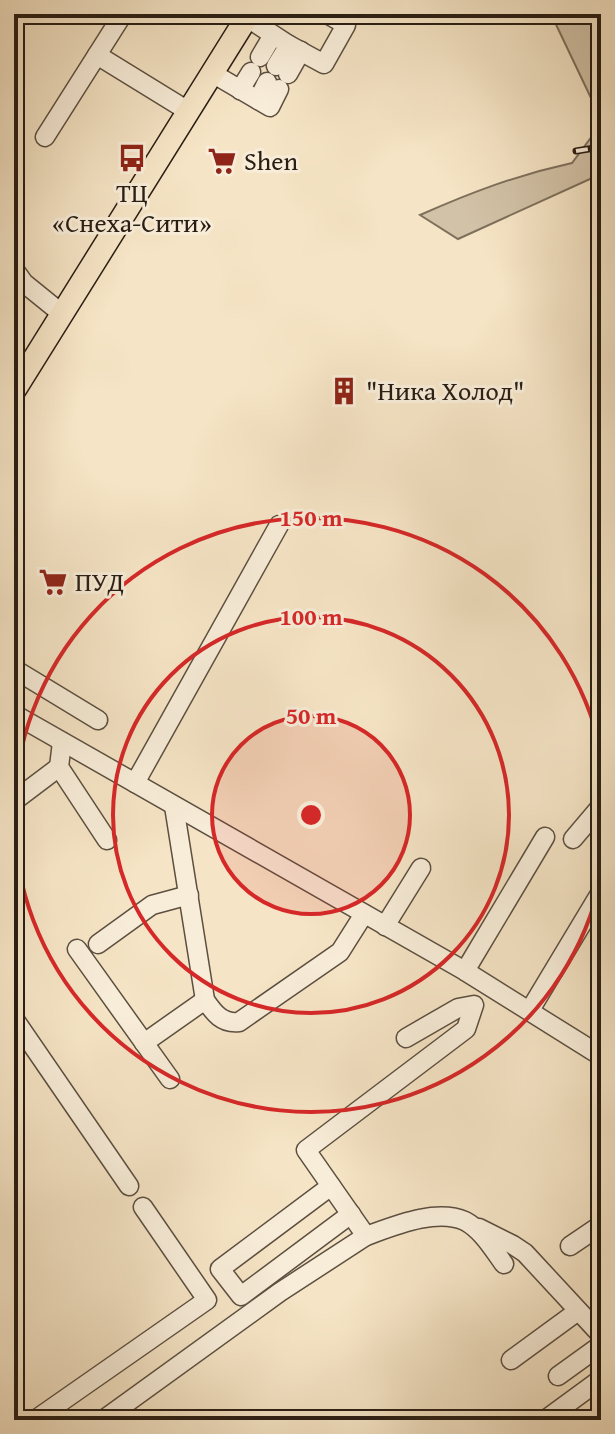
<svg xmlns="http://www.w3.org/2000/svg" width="615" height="1434" font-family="'Gentium Book Plus',serif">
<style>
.green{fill:#d2c2a7;stroke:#7e705d;stroke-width:2}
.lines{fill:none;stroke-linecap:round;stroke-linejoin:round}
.minor-casing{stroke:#5c4f40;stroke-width:21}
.major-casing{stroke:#291d13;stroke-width:25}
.minor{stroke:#f8edd9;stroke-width:18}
.major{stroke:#f5e4c5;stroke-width:22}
.rail-casing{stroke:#291d13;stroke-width:7}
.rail{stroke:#f8edd9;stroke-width:4;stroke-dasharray:12;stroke-linecap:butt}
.ring{fill:none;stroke:#d62828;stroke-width:4}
.labels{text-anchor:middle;stroke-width:6;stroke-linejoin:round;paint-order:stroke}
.poi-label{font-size:26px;fill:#291d13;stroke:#f8edd9;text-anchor:start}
.centre{fill:#d62828;stroke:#f8edd9;stroke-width:4}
.ring-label{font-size:24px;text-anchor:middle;font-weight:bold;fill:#d62828;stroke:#f8edd9;stroke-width:6;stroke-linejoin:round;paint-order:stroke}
</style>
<rect width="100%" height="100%" fill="#f5e4c5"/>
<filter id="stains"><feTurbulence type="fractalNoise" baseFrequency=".0025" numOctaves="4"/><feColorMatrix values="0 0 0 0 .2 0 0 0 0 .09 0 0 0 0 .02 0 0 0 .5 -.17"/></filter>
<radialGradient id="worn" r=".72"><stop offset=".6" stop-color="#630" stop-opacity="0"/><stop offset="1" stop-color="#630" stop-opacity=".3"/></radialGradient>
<g class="green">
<path d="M551,14H601V119Z"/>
<path d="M601,124V174L458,239L420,215C472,192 517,175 572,163Z"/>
</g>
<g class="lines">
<defs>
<g id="minor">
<path d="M246,17L289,45"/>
<path d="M97,55L188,111"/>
<path d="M260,57L273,35"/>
<path d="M276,66L289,45L324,64L346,25L327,14"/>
<path d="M212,73L258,100L267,82"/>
<path d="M288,74L301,51"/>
<path d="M240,90L251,72"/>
<path d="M258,100L270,107L279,89"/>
<path d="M45,137L123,14"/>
<path d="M14,269L24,283L61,313"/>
<path d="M14,669L98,720"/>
<path d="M14,714L465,971L601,1056"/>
<path d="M62,742L59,767L107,840"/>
<path d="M135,783L279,525"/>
<path d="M14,801L59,767"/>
<path d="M174,806L205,1000C214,1013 222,1024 239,1022L340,952L364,914"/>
<path d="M573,839L601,806"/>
<path d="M385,926L421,868"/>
<path d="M98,944L152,905L189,895"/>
<path d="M77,949L170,1079"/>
<path d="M465,971L545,837"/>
<path d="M530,1010L601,892"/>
<path d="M15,1020L129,1186"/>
<path d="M406,1038L458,1008L474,1005L466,1029L306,1150L366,1236C394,1226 436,1208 465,1221C482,1230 493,1249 504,1264"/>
<path d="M144,1043L205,1000"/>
<path d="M331,1186L220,1269L241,1296L351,1214"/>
<path d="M479,1228L513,1245L525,1253L601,1335"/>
<path d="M570,1246L601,1225"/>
<path d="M511,1360L578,1311"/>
<path d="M558,1376L601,1345"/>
<path d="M35,1420L207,1300L143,1207"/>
<path d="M103,1420L280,1292L366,1236"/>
<path d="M545,1420L601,1379"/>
</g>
<path id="major" d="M14,391L249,14"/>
</defs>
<use href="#minor" class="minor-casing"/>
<use href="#major" class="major-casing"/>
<use href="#minor" class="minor"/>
<use href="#major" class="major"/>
<defs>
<path id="rail" d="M576,151L601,147"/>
</defs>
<use href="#rail" class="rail-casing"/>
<use href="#rail" class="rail"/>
</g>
<circle cx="311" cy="815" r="99" fill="#d62828" fill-opacity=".12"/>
<g class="ring">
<circle cx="311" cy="815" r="99"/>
<circle cx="311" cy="815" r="198"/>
<path d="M601 879A297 297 0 0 1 14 818M14 812A297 297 0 0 1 601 751"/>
</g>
<defs>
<symbol id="bus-bare" viewBox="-9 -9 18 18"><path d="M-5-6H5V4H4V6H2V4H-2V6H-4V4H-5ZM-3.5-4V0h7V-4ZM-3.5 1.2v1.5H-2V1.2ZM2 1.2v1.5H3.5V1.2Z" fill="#8f2418" stroke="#f8edd9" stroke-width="2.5" paint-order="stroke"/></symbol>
<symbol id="supermarket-bare" viewBox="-9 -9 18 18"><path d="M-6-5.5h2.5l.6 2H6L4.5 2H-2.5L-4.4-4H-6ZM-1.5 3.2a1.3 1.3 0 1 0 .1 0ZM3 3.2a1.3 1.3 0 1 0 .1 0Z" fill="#8f2418" stroke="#f8edd9" stroke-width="2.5" paint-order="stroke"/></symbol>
<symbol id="building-bare" viewBox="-9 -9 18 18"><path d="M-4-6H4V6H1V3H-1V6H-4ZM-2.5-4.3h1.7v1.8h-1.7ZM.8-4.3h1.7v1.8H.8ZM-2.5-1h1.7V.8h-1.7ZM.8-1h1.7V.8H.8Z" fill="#8f2418" stroke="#f8edd9" stroke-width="2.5" paint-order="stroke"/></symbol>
</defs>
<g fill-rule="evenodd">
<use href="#bus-bare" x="112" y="138" width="40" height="40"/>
<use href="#supermarket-bare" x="202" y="141" width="40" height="40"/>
<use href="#building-bare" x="324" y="371" width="40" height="40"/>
<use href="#supermarket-bare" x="33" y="562" width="40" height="40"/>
</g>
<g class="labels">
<g class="poi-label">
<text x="244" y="170">Shen</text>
<text x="132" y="202" text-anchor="middle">ТЦ<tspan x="132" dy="30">«Снеха-Сити»</tspan></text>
<text x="366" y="400">"Ника Холод"</text>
<text x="75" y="591">ПУД</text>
</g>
</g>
<circle cx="311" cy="815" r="12" class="centre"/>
<g class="ring-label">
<text x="311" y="526">150 m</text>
<text x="311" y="625">100 m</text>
<text x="311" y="724">50 m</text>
</g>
<rect width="615" height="1434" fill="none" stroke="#f5e4c5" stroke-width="48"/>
<rect x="16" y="16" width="583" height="1402" fill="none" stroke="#291d13" stroke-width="4"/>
<rect x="24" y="24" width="567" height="1386" fill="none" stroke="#291d13" stroke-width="2"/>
<rect width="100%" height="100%" filter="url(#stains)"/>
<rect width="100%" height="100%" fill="url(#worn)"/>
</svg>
